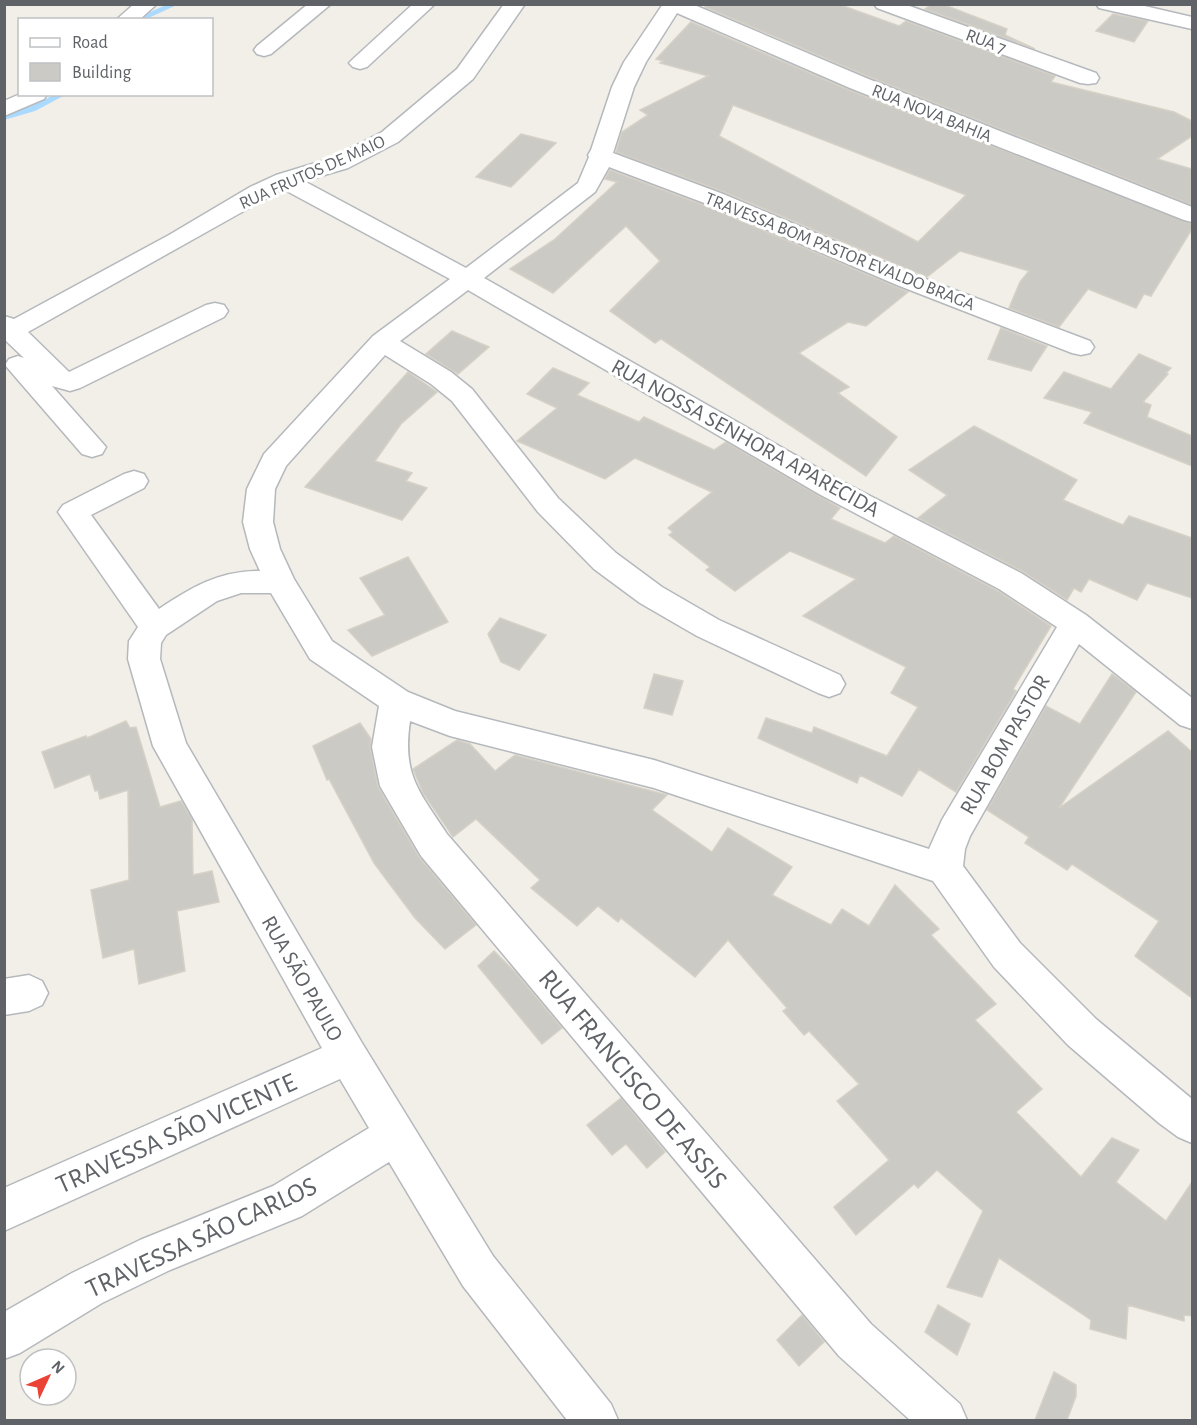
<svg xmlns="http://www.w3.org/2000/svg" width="1197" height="1425" font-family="'Alegreya Sans',sans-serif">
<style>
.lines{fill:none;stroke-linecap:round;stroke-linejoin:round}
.stream{fill:#aadaff;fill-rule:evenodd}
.building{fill:#cccac5;stroke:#d6d1c6;stroke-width:1.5;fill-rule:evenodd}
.minor-casing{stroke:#b5b8bc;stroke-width:3}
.minor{fill:#fff;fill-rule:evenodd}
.labels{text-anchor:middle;stroke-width:6;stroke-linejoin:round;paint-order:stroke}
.far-street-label{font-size:18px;fill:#5f6368;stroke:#fff}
.street-label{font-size:22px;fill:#5f6368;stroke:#fff}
.near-street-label{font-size:27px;fill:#5f6368;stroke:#fff}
</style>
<rect width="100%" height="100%" fill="#f1efe8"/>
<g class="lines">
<g class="stream">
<path d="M168,4H179L144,20H133Z"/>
<path d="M56,94H67L35,111L4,120V115L29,107Z"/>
</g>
</g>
<g class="building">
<path d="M708,4H838L899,26L906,21L1055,76L1051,82L1174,112L1192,121V136L1157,159L1192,169V205L867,76L705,7Z"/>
<path d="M932,4H942L1007,29L1005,35L1035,49L925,9Z"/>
<path d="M1113,14L1148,21L1134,42L1096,31Z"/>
<path d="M691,22L849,90L1192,224V229L1151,296L1144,294L1136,308L1088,289L1059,327L1009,308L1020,282L1029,271L960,251L927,277L724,192L616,152L622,132L648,115L640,110L708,76L660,63L663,61L656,59ZM733,105L966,195L918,242L719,136Z"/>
<path d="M521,134L556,143L511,187L476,177Z"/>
<path d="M610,170L706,206L908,292L866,326L848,322L799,353L849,387L838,393L897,437L866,476L661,339L655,343L610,311L660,261L626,226L553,293L510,269L555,239L617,182L605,179Z"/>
<path d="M1001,328L1047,346L1031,371L988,359Z"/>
<path d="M452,331L489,347L458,374L426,354Z"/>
<path d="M1139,354L1171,368L1166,373L1168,374L1143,402L1151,405L1147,417L1192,436V466L1084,423L1092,412L1044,398L1064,372L1111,389Z"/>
<path d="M553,368L589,383L577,395L639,422L644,417L714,450L726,442L840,508L831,519L885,543L894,536L998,591L1051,626L1013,689L1016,691L956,792L919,769L902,796L860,775L857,783L758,738L766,718L812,733L814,727L887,756L918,707L891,693L906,667L803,616L856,579L790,551L735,591L706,570L710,567L669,535L673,532L668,528L712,492L635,458L605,479L517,441L557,408L527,394Z"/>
<path d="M408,372L437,392L401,424L375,461L412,473L406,481L427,488L402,520L305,487Z"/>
<path d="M974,426L1077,480L1063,500L1123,525L1129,516L1192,538V598L1147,583L1137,600L1089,579L1081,592L1074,588L1067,600L1022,571L918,518L947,495L909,470Z"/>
<path d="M408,557L448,622L372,656L348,630L385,615L360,578Z"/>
<path d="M500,618L546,635L519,670L501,662L488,634Z"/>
<path d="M654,674L683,681L672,715L644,708Z"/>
<path d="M1112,674L1136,692L1059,808L1168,731L1192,752V998L1135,956L1159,921L1072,864L1067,870L1025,843L1029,837L987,810L1046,706L1080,724Z"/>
<path d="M126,721L130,728L136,727L160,807L181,801L192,819L193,875L212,871L219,902L177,911L185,971L139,984L134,949L103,958L91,890L129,880L128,790L100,799L98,790L95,791L90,774L55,788L42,752L86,736L87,738Z"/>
<path d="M360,723L371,739L370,747L378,787L419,857L476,925L445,949L415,918L374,863L329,779L327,780L313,746Z"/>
<path d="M457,740L470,744L495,771L515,755L667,795L652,810L712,852L728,828L792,867L772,895L831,925L842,909L869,926L895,885L939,929L931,935L996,1004L975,1020L1042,1089L1016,1112L1081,1177L1112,1138L1139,1150L1116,1182L1166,1221L1192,1182V1316L1184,1315V1321L1128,1305L1126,1339L1090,1329L1091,1320L999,1258L982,1297L947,1287L983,1211L937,1170L918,1188L914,1184L856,1235L834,1207L889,1160L837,1101L859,1084L809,1031L804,1035L783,1011L787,1008L728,940L695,977L621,918L618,922L598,906L577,926L531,888L540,880L476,819L453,837L423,793L413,769Z"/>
<path d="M494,951L515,972L562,1028L542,1044L478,966Z"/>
<path d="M621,1098L665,1152L647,1168L626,1144L612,1155L587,1125Z"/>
<path d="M938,1305L970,1324L957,1355L925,1332Z"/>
<path d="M802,1315L824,1342L799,1366L777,1340Z"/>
<path d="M1054,1372L1076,1385V1396L1067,1420H1035Z"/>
</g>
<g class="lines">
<defs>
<g id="minor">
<path d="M134,4H157L139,20H116Z"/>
<path d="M308,4H331L271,54L264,56L257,54L254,50L257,46Z"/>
<path d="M413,4H435L367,67L360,69L353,67L349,63L353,59Z"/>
<path d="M504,4H525L473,79L398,142L348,168L304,181L466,268L578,183L589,157L588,155L591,150L612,87L624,62L663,4H692L866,78L1192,207V222L1184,220L850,88L677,13L646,62L634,87L613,153L723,194L915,275L1090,341L1094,347L1090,353L1081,355L1072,353L897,285L707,204L609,167L595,192L484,278L839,480L1021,573L1086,615L1192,698V729L1180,725L1079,644L970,836L965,849L963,866L1020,943L1096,1019L1192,1099V1143L1178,1137L1159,1123L1068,1045L994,967L933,881L654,788L450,736L410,721C402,775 419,791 447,834L871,1324L960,1404L967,1420H910L839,1356L421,856L380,786L372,747L379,706L310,659L271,593H241L217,601L166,635L161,643L160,659L186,743L362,1043L493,1256L611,1404L618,1420H567L463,1286L389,1162L302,1216L170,1270L102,1303L20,1353L4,1359V1312L72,1273L140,1240L273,1186L369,1128L340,1079L4,1231V1188L322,1048L153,746L128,659L129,641L138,627L58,512L63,505L124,474L134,471L144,474L148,481L144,488L91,515L159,609C192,587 219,571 260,571L250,549L243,522L247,489L264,454L373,336L450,279L283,189L28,332L69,372L206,305L215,303L224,305L228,311L224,317L80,388L70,391L52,386L106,447L102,454L92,457L82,454L5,365L9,359L18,356L24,358L4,339V316L14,319L169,235L250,187L276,175L332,158L382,132L457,69ZM468,290L819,494L999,589L1057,627L942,820L929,849L654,760L455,711L408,692L332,641L294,579L280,549L273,522L275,489L286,466L385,355L431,384L452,401L538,512L594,569L640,603L697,636L818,693L829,697L840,693L845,684L840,675L719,620L662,587L616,553L558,498L472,389L451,372L400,341Z"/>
<path d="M874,4H904L1096,73L1099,78L1096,83L1088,84L1080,83L877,8Z"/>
<path d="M1096,4H1136L1192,17V29L1099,8Z"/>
<path d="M20,94H47L44,99L4,116V101Z"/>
<path d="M29,975L42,981L48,993L42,1005L29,1011L4,1015V979Z"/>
</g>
</defs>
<use href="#minor" class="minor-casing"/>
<use href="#minor" class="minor"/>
</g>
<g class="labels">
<g class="far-street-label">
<text transform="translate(986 41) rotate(20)" y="6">RUA 7</text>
<text transform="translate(932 113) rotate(22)" y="6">RUA NOVA BAHIA</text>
<text transform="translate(312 172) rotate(-24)" y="6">RUA FRUTOS DE MAIO</text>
<text transform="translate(840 251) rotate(22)" y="6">TRAVESSA BOM PASTOR EVALDO BRAGA</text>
</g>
<g class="street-label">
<text transform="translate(746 437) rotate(29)" y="8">RUA NOSSA SENHORA APARECIDA</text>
<text transform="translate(1004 744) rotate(-60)" y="8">RUA BOM PASTOR</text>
<text transform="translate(303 978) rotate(60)" y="8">RUA SÃO PAULO</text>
</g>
<g class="near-street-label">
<text transform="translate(633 1079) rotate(50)" y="9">RUA FRANCISCO DE ASSIS</text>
<text transform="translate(176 1133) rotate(-24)" y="9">TRAVESSA SÃO VICENTE</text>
<text transform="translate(201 1237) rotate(-25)" y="9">TRAVESSA SÃO CARLOS</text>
</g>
</g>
<rect width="1197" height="1425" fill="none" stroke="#5f6368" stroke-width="12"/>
<rect x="18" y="18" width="195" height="78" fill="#ffffff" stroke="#bfc1c3" stroke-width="1.5"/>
<rect x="30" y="38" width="30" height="9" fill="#ffffff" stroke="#bfc1c3" stroke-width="1.5"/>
<text x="72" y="48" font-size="18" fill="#5f6368">Road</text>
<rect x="30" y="63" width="30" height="18" fill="#cccac5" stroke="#bfc1c3" stroke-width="1.5"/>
<text x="72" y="78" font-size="18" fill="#5f6368">Building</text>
<g transform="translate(48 1377) rotate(46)"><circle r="28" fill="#ffffff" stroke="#bfc1c3" stroke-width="1.5"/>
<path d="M0-4.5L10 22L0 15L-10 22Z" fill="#ea4335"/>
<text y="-9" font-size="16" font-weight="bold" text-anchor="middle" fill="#5f6368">N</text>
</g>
</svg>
